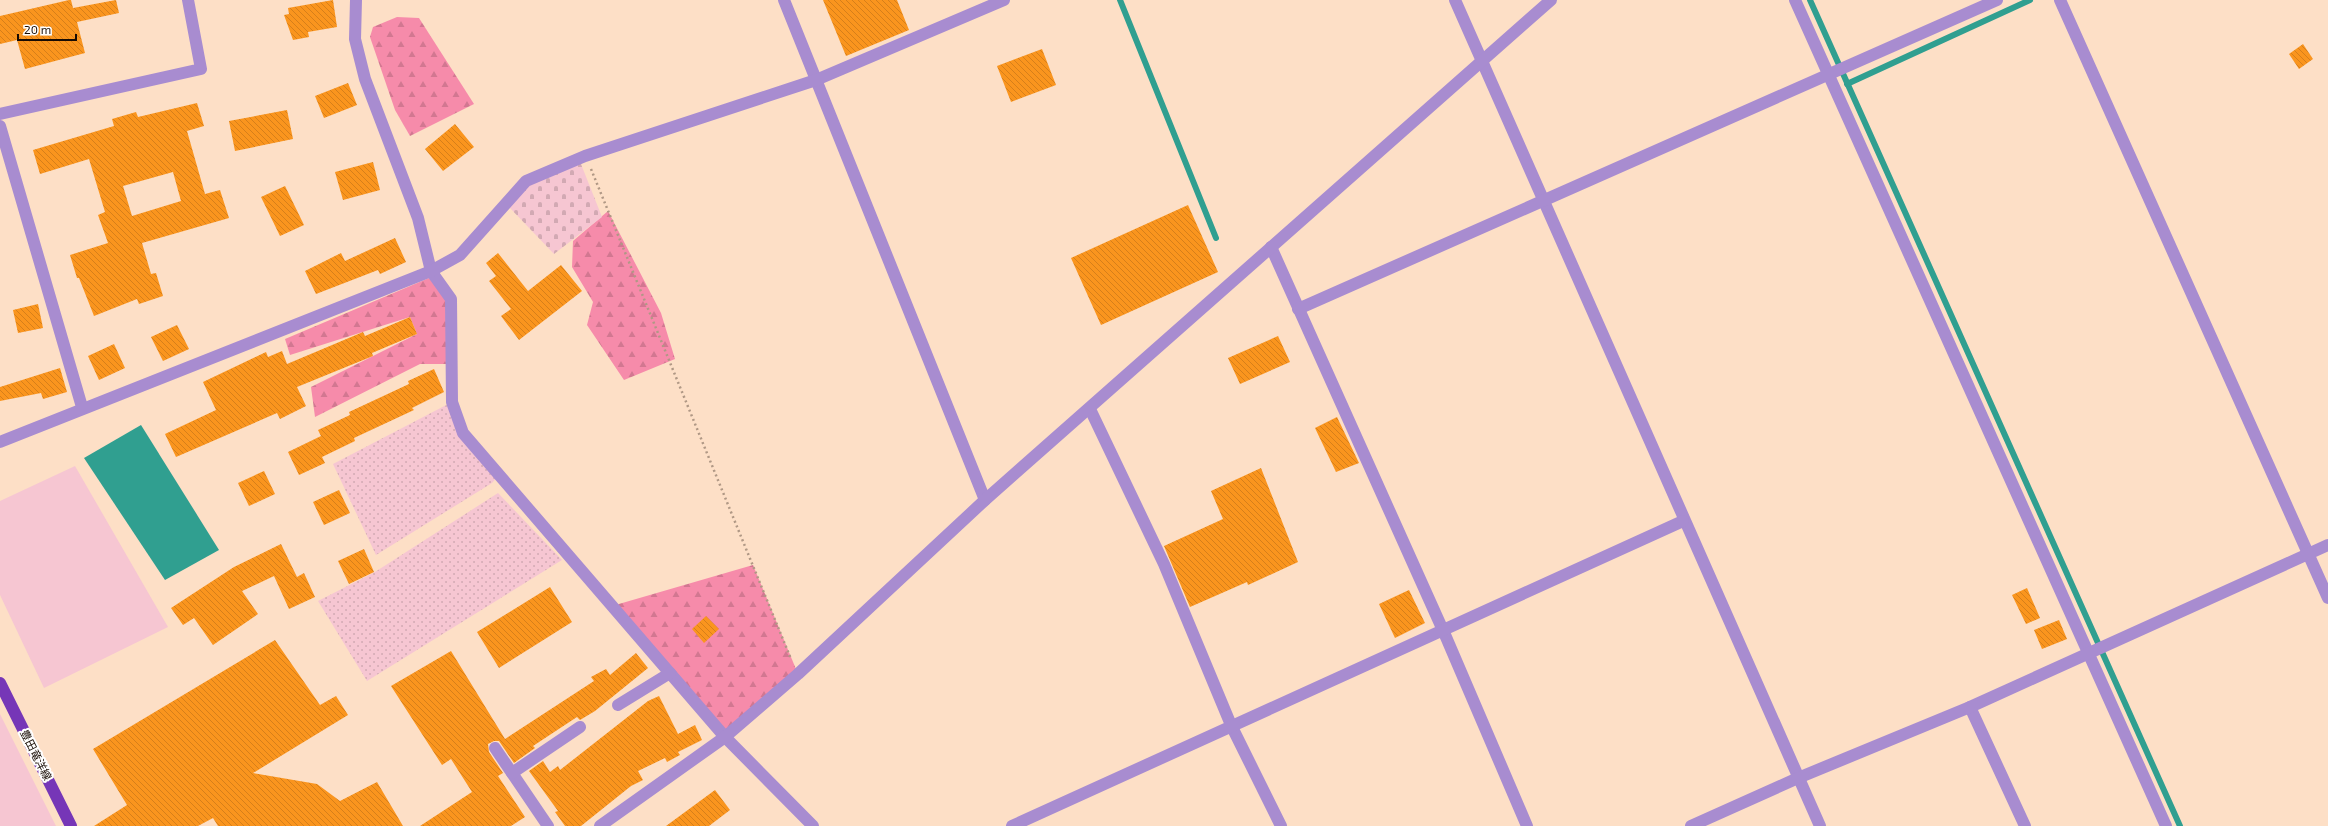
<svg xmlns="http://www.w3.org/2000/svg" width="2328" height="826" font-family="'Exo 2','Noto Sans JP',sans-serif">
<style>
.green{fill:url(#green-dots)}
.forest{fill:url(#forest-firs)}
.cemetery{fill:url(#cemetery-stones)}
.pitch{fill:#f6c6d2}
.water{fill:#309f90}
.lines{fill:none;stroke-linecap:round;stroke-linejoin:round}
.stream{stroke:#309f90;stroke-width:6}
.building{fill:url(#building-back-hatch);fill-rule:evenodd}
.path{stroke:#b09885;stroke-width:2.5;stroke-dasharray:2 3;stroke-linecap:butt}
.minor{stroke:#a88cd0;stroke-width:12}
.major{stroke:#7636b7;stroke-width:12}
.labels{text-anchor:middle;stroke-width:4;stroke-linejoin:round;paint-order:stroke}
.street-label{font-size:11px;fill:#170b03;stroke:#fff}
</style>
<defs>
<pattern id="green-dots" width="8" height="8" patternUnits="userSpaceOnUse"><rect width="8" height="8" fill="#f6c6d2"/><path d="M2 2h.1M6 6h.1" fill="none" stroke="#d2a9b3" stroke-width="1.8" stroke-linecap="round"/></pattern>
<pattern id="forest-firs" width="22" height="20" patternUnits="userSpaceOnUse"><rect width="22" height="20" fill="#f68baa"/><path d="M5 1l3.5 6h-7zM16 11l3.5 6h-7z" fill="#d27791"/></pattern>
<pattern id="cemetery-stones" width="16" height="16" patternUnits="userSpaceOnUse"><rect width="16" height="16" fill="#f6c6d2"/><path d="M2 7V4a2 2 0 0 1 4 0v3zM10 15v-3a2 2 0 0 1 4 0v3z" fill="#d2a9b3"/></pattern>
<pattern id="building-back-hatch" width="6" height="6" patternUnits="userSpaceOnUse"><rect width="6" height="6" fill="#fa951e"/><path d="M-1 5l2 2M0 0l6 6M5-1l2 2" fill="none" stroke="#d67f1a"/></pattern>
</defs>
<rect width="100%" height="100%" fill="#fddfc6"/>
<g class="green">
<path d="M452,402L463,433L499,475L492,483L376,555L333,464Z"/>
<path d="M498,493L562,560L367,681L318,601L375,572Z"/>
</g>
<g class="forest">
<path d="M397,17L419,18L474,104L410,136L395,110L370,37L373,27Z"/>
<path d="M608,211L661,313L675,359L624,380L587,325L593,302L572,267L573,241Z"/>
<path d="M429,278L451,299V364H420L315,417L311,387L417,334L410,317L290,355L285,339Z"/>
<path d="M753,565L798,674L725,737L612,606Z"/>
</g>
<path class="cemetery" d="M579,159L602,217L554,254L508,206L526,181Z"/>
<g class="pitch">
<path d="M75,466L168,627L44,688L0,595V501Z"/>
<path d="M0,714L56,826H0Z"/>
</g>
<path class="water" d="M141,425L219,550L165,580L84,458Z"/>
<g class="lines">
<g class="stream">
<path d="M1120,0L1216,238"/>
<path d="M1810,0L2180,826"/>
<path d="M1847,84L2030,0"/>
</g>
</g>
<g class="building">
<path d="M69,0H71L73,8L116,0L119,13L77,22L85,53L25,69L17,40L0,44V16Z"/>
<path d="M333,0L337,27L308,32L309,37L293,40L284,15L289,14L288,8Z"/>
<path d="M823,0H897L909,30L846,56Z"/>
<path d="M2303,44L2313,59L2299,69L2289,54Z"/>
<path d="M1042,49L1056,85L1011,102L997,66Z"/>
<path d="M348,83L357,105L324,118L315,96Z"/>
<path d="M197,103L204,126L187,131L205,194L220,190L229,218L142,243L151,274L156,273L163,296L139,304L137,299L94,316L79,278H77L70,255L108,243L98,215L105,212L89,159L40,174L33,150L114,126L112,119L136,112L138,117ZM173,172L181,201L132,216L123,186Z"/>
<path d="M287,110L293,139L235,151L229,121Z"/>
<path d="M455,124L474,147L443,171L425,149Z"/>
<path d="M373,162L380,190L343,200L335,172Z"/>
<path d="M285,186L304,225L280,236L261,197Z"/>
<path d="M1188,205L1218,272L1101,325L1071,258Z"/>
<path d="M395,238L406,262L380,274L378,270L316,294L305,271L341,253L345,261Z"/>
<path d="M498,253L528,291L561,265L582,291L519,340L501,316L511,309L489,281L496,276L486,263Z"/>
<path d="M38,304L43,328L18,333L13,310Z"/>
<path d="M410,317L417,334L372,353L373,356L297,387L306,406L280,419L277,413L176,457L165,434L216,410L203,382L266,352L268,357L282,351L287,364L363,332L365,336Z"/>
<path d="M177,325L189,349L163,361L151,337Z"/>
<path d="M1278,336L1290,362L1240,384L1228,358Z"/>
<path d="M114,344L125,368L99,380L88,356Z"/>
<path d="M60,368L67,392L43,399L41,393L0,401V387Z"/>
<path d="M434,369L444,392L412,408L414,410L354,438L355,441L322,457L325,463L299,475L288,452L321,436L318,430L350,415L349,412L409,384L408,381Z"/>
<path d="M1337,417L1359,463L1336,472L1315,428Z"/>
<path d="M1261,468L1298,562L1248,585L1247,582L1190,607L1164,546L1223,519L1211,491Z"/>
<path d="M264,471L275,494L249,506L238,483Z"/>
<path d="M339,490L350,513L324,525L313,502Z"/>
<path d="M281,544L297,577L304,573L315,597L289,609L274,576L242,591L258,614L213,645L194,618L183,625L171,608L234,567Z"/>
<path d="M364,549L374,572L349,584L338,561Z"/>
<path d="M550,587L572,622L499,668L477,632Z"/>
<path d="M2027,588L2040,618L2026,624L2012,595Z"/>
<path d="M1409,590L1425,623L1395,638L1379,604Z"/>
<path d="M706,616L719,629L704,643L692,629Z"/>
<path d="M2059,620L2067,639L2042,649L2034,630Z"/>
<path d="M275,640L320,705L336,696L348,715L253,773L317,784L340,801L377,782L403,826H218L213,818L198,826H94L127,805L93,749Z"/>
<path d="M451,651L505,739L594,681L591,677L606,669L610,675L636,653L648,668L595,711L580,720L577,717L533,746L535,748L514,763L499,741H494L488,744L489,752L503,773L498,776L525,817L511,826H420L472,792L451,759L442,765L391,686Z"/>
<path d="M659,696L678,734L695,725L702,740L678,752L680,755L667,762L665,758L638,771L643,780L631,786L581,826H565L555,812L558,811L529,771L543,761L550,772L558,766L560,770L648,701Z"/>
<path d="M715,790L730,810L709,826H666Z"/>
</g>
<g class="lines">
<path class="path" d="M591,169L791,659"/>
<g class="minor">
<path d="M356,0L355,39L365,79L418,218L431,271L451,299L452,402L463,433L725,737L813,826"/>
<path d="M784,0L985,500"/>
<path d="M1455,0L1820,826"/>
<path d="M1795,0L2166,826"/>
<path d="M2060,0L2328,598"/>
<path d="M0,114L201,69L188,0"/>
<path d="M0,126L82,407"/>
<path d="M1271,247L1446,637L1527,826"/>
<path d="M1298,309L1997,0"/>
<path d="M1090,409L1164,564L1231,725L1281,826"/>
<path d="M0,442L431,271L460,255L526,181L585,156L816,80L1004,0"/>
<path d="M618,705L670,673"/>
<path d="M1970,707L2025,826"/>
<path d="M495,748L548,826"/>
<path d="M512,773L580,727"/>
<path d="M600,826L725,737L798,674L985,500L1551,0"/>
<path d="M1012,826L1683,521"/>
<path d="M1691,826L1798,778L1970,707L2328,545"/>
</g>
<path class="major" d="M0,683L71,826"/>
</g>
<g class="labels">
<g class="street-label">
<text transform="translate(36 755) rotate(63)" y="4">豊田竜洋線</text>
</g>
</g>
<path d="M18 34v6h58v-6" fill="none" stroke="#170b03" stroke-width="2"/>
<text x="24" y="34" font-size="12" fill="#170b03" stroke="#ffffff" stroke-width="3" paint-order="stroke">20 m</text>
</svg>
